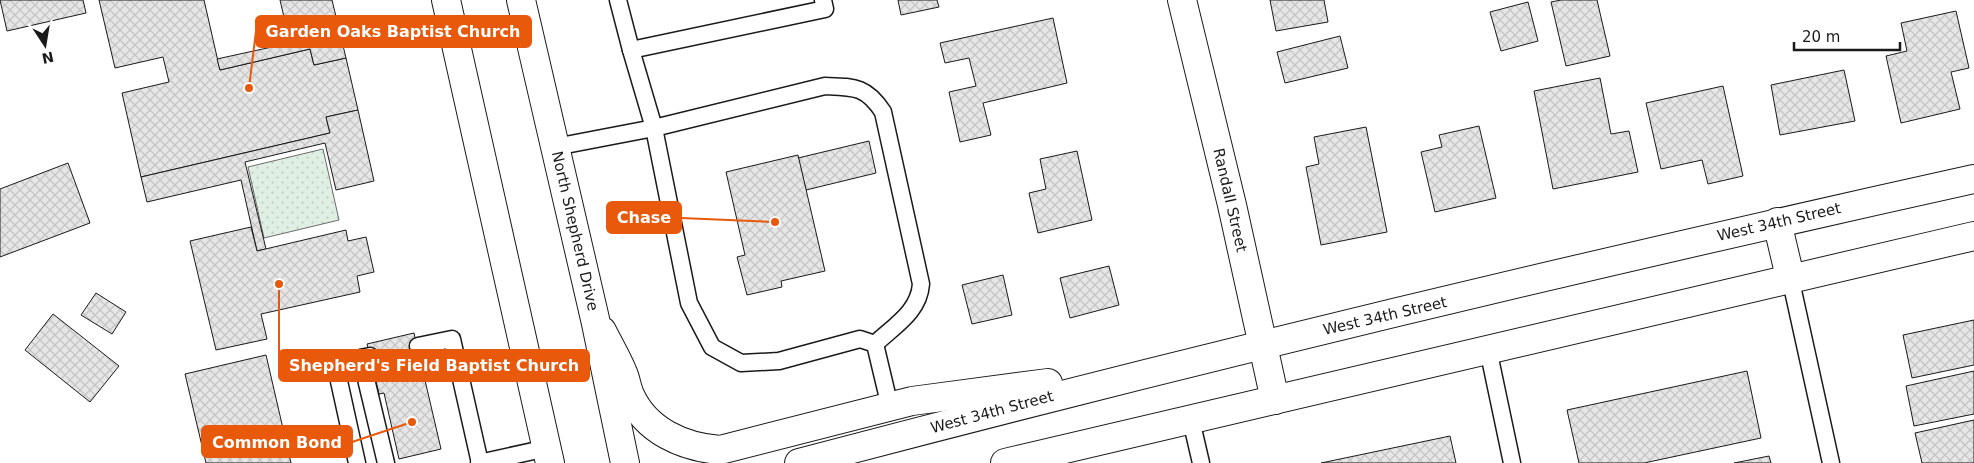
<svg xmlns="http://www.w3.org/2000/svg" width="1974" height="463" font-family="'DejaVu Sans',sans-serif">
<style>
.park{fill:url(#park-dots);stroke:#6a6a6a}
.building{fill:url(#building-cross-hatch);stroke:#1a1a1a}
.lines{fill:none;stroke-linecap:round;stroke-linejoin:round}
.lane-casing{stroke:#1a1a1a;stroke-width:19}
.street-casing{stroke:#1a1a1a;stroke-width:30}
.secondary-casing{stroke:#1a1a1a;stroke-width:30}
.primary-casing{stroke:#1a1a1a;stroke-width:30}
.lane{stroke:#fff;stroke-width:16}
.street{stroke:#fff;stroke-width:28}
.secondary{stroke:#fff;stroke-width:28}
.primary{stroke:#fff;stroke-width:28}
.labels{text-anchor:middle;stroke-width:4;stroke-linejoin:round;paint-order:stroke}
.street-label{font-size:15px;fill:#1a1a1a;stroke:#fff}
.leader{fill:none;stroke:#e8590c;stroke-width:2}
.callout-dot{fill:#e8590c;stroke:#fff;stroke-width:2}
.callout{fill:#e8590c;stroke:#e8590c;stroke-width:2}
.callout-label{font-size:16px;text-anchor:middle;font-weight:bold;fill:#fff}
</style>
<defs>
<pattern id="park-dots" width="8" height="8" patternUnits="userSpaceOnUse" patternTransform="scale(1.25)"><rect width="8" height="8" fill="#e0efe3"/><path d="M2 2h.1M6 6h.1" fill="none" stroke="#c0ccc2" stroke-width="1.8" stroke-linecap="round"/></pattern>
<pattern id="building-cross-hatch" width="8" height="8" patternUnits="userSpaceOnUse" patternTransform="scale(1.25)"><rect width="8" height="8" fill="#e6e6e6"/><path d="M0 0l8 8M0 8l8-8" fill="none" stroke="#c5c5c5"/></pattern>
</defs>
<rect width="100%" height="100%" fill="#fff"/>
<path class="park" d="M323,149L339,220L264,238L248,167Z"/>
<g class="building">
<path d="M0,0H83L86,13L7,31Z"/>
<path d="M99,0H204L220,70L310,49L314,65L346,58L358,110L326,117L330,133L141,177L122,93L169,82L163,57L115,68Z"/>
<path d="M280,0H332L346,58L314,65L310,49L220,70L217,59L290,43Z"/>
<path d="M898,0H937L939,7L901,15Z"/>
<path d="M1270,0H1324L1328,22L1276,31Z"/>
<path d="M1561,0H1597L1610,56L1566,66L1551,2Z"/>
<path d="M1528,2L1538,41L1501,51L1490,12Z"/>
<path d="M1956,11L1969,68L1951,72L1960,109L1901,123L1886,56L1907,51L1901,23Z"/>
<path d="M1053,18L1067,83L983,103L991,135L960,142L949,92L976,86L969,58L945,63L940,43Z"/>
<path d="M1340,36L1348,68L1285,83L1277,52Z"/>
<path d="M1844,70L1855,121L1780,135L1771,85Z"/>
<path d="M1600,78L1611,134L1629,131L1638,172L1553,189L1534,91Z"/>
<path d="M1723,86L1743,176L1708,184L1702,160L1661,169L1646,103Z"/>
<path d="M358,110L374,181L336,190L325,143L245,162L266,249L257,251L241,180L147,202L141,177L330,133L326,117Z"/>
<path d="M1479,126L1496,198L1435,212L1421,152L1442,147L1439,135Z"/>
<path d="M1366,127L1387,232L1321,245L1306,167L1319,164L1314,137Z"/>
<path d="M869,141L876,173L806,190L798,158Z"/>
<path d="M1077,151L1092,220L1038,233L1029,193L1046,189L1040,159Z"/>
<path d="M798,155L825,271L781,281L782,287L747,295L737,257L745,255L726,172Z"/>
<path d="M68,163L90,223L0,257V189Z"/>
<path d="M251,227L257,251L346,230L348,241L366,237L374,272L357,276L360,292L261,314L267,339L216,350L190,241Z"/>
<path d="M1109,266L1119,305L1070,318L1060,278Z"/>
<path d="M1003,275L1012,315L972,324L962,285Z"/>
<path d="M96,293L126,312L112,334L81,315Z"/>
<path d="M53,314L119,366L90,402L25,350Z"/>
<path d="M1974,320V365L1912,378L1903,335Z"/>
<path d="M414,333L441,449L399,459L384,393L379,394L367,344Z"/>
<path d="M266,355L291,463H206L185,374Z"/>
<path d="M1747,371L1761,438L1644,463H1579L1567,410Z"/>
<path d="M1974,371V414L1914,426L1906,386Z"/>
<path d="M1974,420V463H1922L1915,433Z"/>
<path d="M1450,436L1456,463H1321Z"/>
<path d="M1769,456L1771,463H1734Z"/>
</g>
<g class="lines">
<defs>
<g id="lane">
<path d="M618,0L631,50L825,9L823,0"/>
<path d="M631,50L654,128L825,86C854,87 866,86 883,112L921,284C919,312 894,326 875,344"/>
<path d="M555,147L654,128L689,303L712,347L741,363L779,361L860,339L875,344L890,407"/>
<path d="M1790,277L1831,463"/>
<path d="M418,346L452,339L480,463"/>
<path d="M1488,349L1512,463"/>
<path d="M370,356L361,358L386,463"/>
<path d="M1191,420L1201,463"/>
<path d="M357,463L335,363L361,358"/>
<path d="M479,463L547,448"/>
</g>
<path id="street" d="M1182,0L1232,205L1275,400"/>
<g id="secondary">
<path d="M1777,222L1790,277"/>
<path d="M602,331C609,345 617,358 623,373C626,380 627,388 630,395C646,431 683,447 720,450L912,401L1048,383"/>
<path d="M799,463C1189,360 1581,266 1974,179"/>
<path d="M1005,463L1974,236"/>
</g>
<g id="primary">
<path d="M446,0L550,463"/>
<path d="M521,0L595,319L625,463"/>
</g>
</defs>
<use href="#lane" class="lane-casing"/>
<use href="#street" class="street-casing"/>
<use href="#secondary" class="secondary-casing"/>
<use href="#primary" class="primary-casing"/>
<use href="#lane" class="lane"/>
<use href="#street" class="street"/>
<use href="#secondary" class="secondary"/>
<use href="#primary" class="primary"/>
</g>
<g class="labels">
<g class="street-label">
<text transform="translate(1230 200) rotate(77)" y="5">Randall Street</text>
<text transform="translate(1779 222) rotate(-13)" y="5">West 34th Street</text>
<text transform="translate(575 231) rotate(77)" y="5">North Shepherd Drive</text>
<text transform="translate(1385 316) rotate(-13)" y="5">West 34th Street</text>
<text transform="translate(992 412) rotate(-15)" y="5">West 34th Street</text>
</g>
</g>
<path class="leader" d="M249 88L256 31M775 222L681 218M279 284L279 366M412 422L352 442"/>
<g class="callout-dot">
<circle cx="249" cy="88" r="5"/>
<circle cx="775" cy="222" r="5"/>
<circle cx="279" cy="284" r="5"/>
<circle cx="412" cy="422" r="5"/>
</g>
<g class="callout">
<rect x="256" y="16" width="275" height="31" rx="5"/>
<rect x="607" y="202" width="74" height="31" rx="5"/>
<rect x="279" y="350" width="310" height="31" rx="5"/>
<rect x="202" y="426" width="150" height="31" rx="5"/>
</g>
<g class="callout-label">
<text x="393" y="37">Garden Oaks Baptist Church</text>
<text x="644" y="223">Chase</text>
<text x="434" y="371">Shepherd's Field Baptist Church</text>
<text x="277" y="448">Common Bond</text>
</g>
<g transform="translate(45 45) rotate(168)" stroke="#ffffff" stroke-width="4" paint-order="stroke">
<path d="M0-4L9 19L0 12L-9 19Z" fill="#1a1a1a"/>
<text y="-8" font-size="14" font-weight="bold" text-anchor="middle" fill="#1a1a1a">N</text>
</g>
<path d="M1794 42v8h106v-8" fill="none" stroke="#1a1a1a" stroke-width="2.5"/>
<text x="1802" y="42" font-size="15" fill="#1a1a1a" stroke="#ffffff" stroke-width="4" paint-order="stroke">20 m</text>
</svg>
